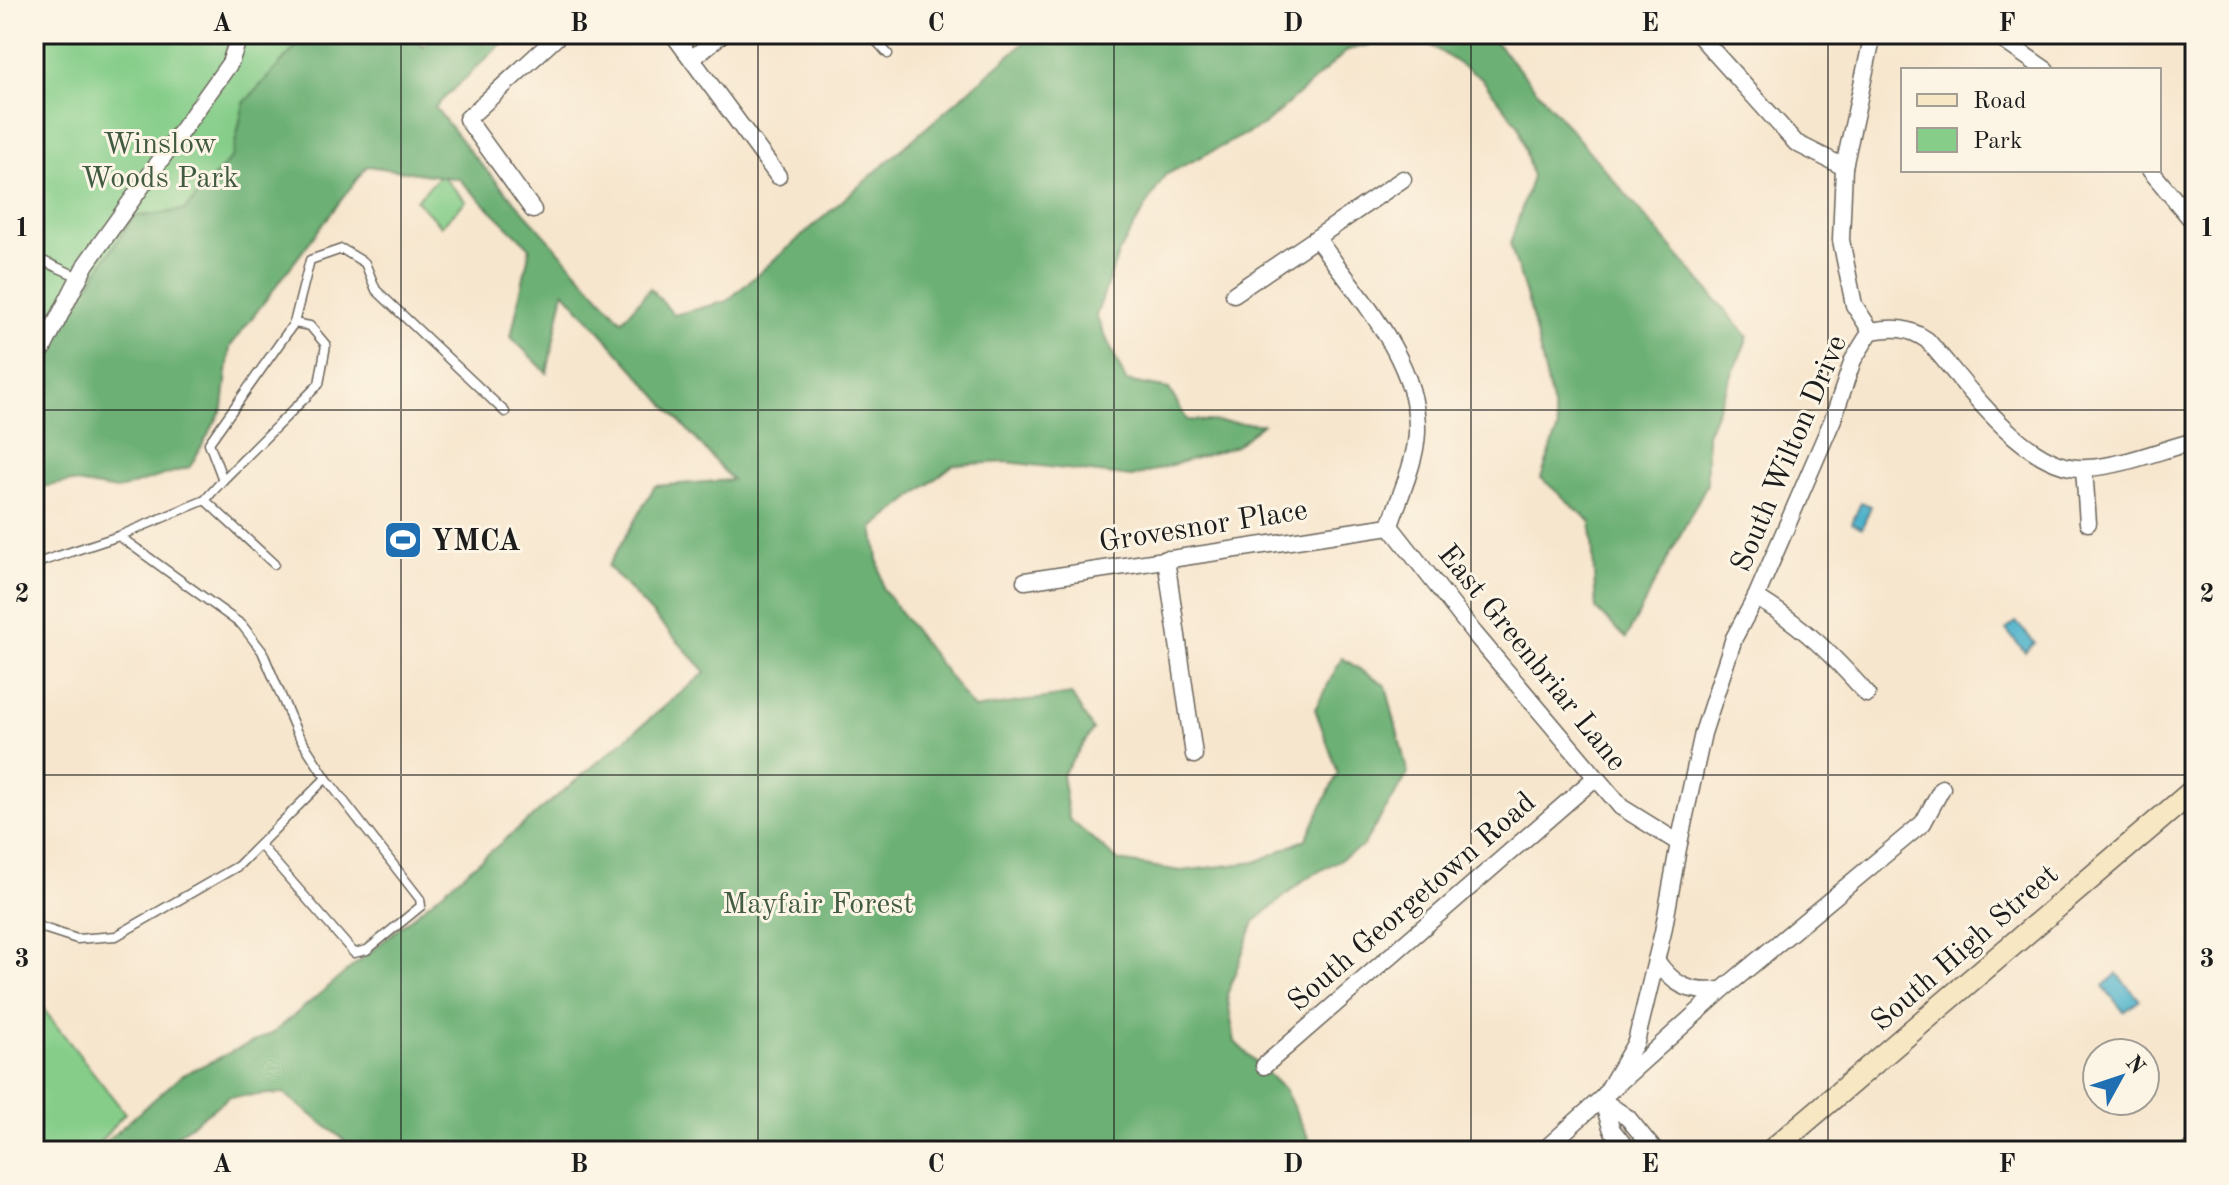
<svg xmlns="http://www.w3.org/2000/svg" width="2229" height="1185" font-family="'Old Standard TT',serif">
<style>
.green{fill:#85cd89;stroke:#507452;stroke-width:2}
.forest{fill:#6cb075;stroke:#446648;stroke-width:2}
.water{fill:#4ab0ca;stroke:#336673;stroke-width:2}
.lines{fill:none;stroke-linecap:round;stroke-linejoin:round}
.lane-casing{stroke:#69635a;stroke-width:11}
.street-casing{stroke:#69635a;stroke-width:19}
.secondary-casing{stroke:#69635a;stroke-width:25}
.lane{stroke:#fff;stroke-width:8}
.street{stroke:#fff;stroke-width:16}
.secondary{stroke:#f8e7c3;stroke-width:22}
.grid{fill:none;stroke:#1c1c1c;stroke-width:2;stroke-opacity:0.55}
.labels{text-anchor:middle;stroke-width:6;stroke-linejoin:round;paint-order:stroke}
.park-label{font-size:30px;fill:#415a42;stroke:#fcf5e5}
.street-label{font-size:30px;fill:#1c1c1c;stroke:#fcf5e5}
.poi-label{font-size:30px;font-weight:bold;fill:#1c1c1c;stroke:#fcf5e5;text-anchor:start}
.neatline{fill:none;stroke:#1c1c1c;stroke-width:3}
.grid-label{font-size:26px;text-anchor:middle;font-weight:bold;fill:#1c1c1c}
</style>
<rect width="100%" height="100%" fill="#fcf5e5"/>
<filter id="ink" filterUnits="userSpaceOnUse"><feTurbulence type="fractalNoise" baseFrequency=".0125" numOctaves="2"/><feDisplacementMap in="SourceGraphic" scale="16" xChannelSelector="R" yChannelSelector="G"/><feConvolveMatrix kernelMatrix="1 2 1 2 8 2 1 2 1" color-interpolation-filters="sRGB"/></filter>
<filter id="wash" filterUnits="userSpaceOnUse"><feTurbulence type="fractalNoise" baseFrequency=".006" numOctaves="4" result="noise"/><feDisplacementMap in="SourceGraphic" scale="32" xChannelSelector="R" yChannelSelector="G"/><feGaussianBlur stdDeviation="1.8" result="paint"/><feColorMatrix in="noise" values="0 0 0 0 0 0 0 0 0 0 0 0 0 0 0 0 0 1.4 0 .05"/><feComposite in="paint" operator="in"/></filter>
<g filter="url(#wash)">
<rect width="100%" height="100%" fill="#f7e6ce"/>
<g class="green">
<path d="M34,34H371L34,434Z"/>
<path d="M441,175L466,201L441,226L416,200Z"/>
<path d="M34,997L125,1113L92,1151H34Z"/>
</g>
<path class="forest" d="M288,34H414L423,46L436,34H512L435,107L472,154L622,321L650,288L674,315L727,301L1034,34H1489L1748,337L1707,434V484L1626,638L1596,609L1591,522L1541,478L1558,429L1530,308L1510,244L1532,177L1519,126L1481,78L1413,34L1348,50L1264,125L1165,175L1119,252L1096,316L1126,381L1169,389L1187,420L1262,424L1236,446L1132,477L1007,462L953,465L873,528L883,589L974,709L1071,694L1093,730L1062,775L1069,819L1119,861L1181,871L1256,862L1306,839L1338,773L1315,709L1342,658L1386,686L1408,774L1362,847L1304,880L1254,922L1227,995L1235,1042L1285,1090L1315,1151H344V1140L283,1093L229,1097L156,1151H95L182,1075L274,1032L706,672L608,566L655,486L732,480L564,291L547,373L511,337L530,248L459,179L367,166L230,347L223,408L190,467L117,490L70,482L34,488V390L57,333L133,217L185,210L232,157L244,103L295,48Z"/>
<g class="water">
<path d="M1861,502L1871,506L1862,528L1852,523Z"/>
<path d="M2016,622L2035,643L2025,652L2006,630Z"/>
<path d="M2117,974L2140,1000L2124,1012L2103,986Z"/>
</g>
</g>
<g filter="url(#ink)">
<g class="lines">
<defs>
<g id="lane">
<path d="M870,34L888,54"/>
<path d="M34,257L79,277"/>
<path d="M223,480L319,384L326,345L310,326L294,323"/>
<path d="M205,500L274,564"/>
<path d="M34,564L119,536L205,500L223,480L209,443L294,323L310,260L342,249L365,263L376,290L505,412"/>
<path d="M260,845L354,953L367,950L421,906L420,899L326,778"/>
<path d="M34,925L77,939L116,936L238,866L326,778L297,733L262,651L242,625L119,536"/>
</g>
<g id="street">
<path d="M673,34L778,176"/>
<path d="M1698,34L1796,143L1844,167"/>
<path d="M1994,34L2046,70"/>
<path d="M693,58L722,34"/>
<path d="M2150,170L2195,224"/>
<path d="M533,210L467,119L560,34"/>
<path d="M1318,240C1357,295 1419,360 1417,432C1416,462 1399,497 1390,526"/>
<path d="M1234,294L1403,179"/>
<path d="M1871,331C1894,327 1908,327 1927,340C1964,381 2026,473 2087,468C2123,466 2160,450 2195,441"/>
<path d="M34,366L86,264L230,63L240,34"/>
<path d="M2084,469L2088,523"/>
<path d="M1390,526L1474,633L1621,807L1679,843L1663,932L1636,1042L1602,1100L1612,1130L1629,1151"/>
<path d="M1166,559L1194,755"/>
<path d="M1025,581L1390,526"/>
<path d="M1756,597C1803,626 1831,653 1867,694"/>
<path d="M1679,843L1703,733L1734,638L1756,597L1833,419L1853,360L1871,331L1854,305L1841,240L1844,167L1873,34"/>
<path d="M1656,960C1673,985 1690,994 1721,990"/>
<path d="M1264,1066L1595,778"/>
<path d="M1602,1100L1628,1118L1655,1151"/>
<path d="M1543,1151L1722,990L1923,823L1942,788"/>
<path d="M2189,1151L2195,1144"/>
</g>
<path id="secondary" d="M1771,1151L2195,789"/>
</defs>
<use href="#lane" class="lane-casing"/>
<use href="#street" class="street-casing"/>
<use href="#secondary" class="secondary-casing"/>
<use href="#lane" class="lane"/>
<use href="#street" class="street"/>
<use href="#secondary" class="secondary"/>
</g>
</g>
<path class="grid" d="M401,34V1151M758,34V1151M1114,34V1151M1471,34V1151M1828,34V1151M34,410H2195M34,775H2195"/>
<defs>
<symbol id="stadium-square" viewBox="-11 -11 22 22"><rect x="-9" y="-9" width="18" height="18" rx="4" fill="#1f6fb2" stroke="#fcf5e5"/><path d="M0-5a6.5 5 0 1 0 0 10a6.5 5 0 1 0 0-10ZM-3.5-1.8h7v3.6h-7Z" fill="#fff"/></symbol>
</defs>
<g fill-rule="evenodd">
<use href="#stadium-square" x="381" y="518" width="44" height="44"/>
</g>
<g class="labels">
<g class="park-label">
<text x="160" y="153">Winslow<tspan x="160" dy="34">Woods Park</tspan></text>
<text x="818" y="913">Mayfair Forest</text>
</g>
<g class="street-label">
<text transform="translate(1788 453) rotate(-67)" y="10">South Wilton Drive</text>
<text transform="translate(1203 525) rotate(-9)" y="10">Grovesnor Place</text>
<text transform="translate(1533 657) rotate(51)" y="10">East Greenbriar Lane</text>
<text transform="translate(1411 901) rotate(-41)" y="10">South Georgetown Road</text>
<text transform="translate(1964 947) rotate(-41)" y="10">South High Street</text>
</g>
<g class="poi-label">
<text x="431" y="550">YMCA</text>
</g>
</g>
<rect width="2229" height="1185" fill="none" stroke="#fcf5e5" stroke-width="88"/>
<rect x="1901" y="68" width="260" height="104" fill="#fcf5e5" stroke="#a29e95" stroke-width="2"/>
<rect x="1917" y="94" width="40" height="12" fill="#f8e7c3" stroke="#a29e95" stroke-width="2"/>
<text x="1973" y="108" font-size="24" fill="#1c1c1c">Road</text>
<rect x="1917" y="128" width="40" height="24" fill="#85cd89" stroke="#a29e95" stroke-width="2"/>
<text x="1973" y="148" font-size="24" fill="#1c1c1c">Park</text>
<g transform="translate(2121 1077) rotate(50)"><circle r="38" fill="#fcf5e5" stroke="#a29e95" stroke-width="2"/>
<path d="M0-6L14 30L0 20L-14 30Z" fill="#1f6fb2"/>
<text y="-12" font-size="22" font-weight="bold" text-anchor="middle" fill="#1c1c1c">N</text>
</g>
<rect x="44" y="44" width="2141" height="1097" class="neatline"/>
<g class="grid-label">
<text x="222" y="31">A</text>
<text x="579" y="31">B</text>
<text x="936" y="31">C</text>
<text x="1293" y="31">D</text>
<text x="1650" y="31">E</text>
<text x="2007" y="31">F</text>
<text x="22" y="236">1</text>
<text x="2207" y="236">1</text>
<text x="22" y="602">2</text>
<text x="2207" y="602">2</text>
<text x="22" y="967">3</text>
<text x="2207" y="967">3</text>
<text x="222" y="1172">A</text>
<text x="579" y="1172">B</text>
<text x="936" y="1172">C</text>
<text x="1293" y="1172">D</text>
<text x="1650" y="1172">E</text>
<text x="2007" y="1172">F</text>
</g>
</svg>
